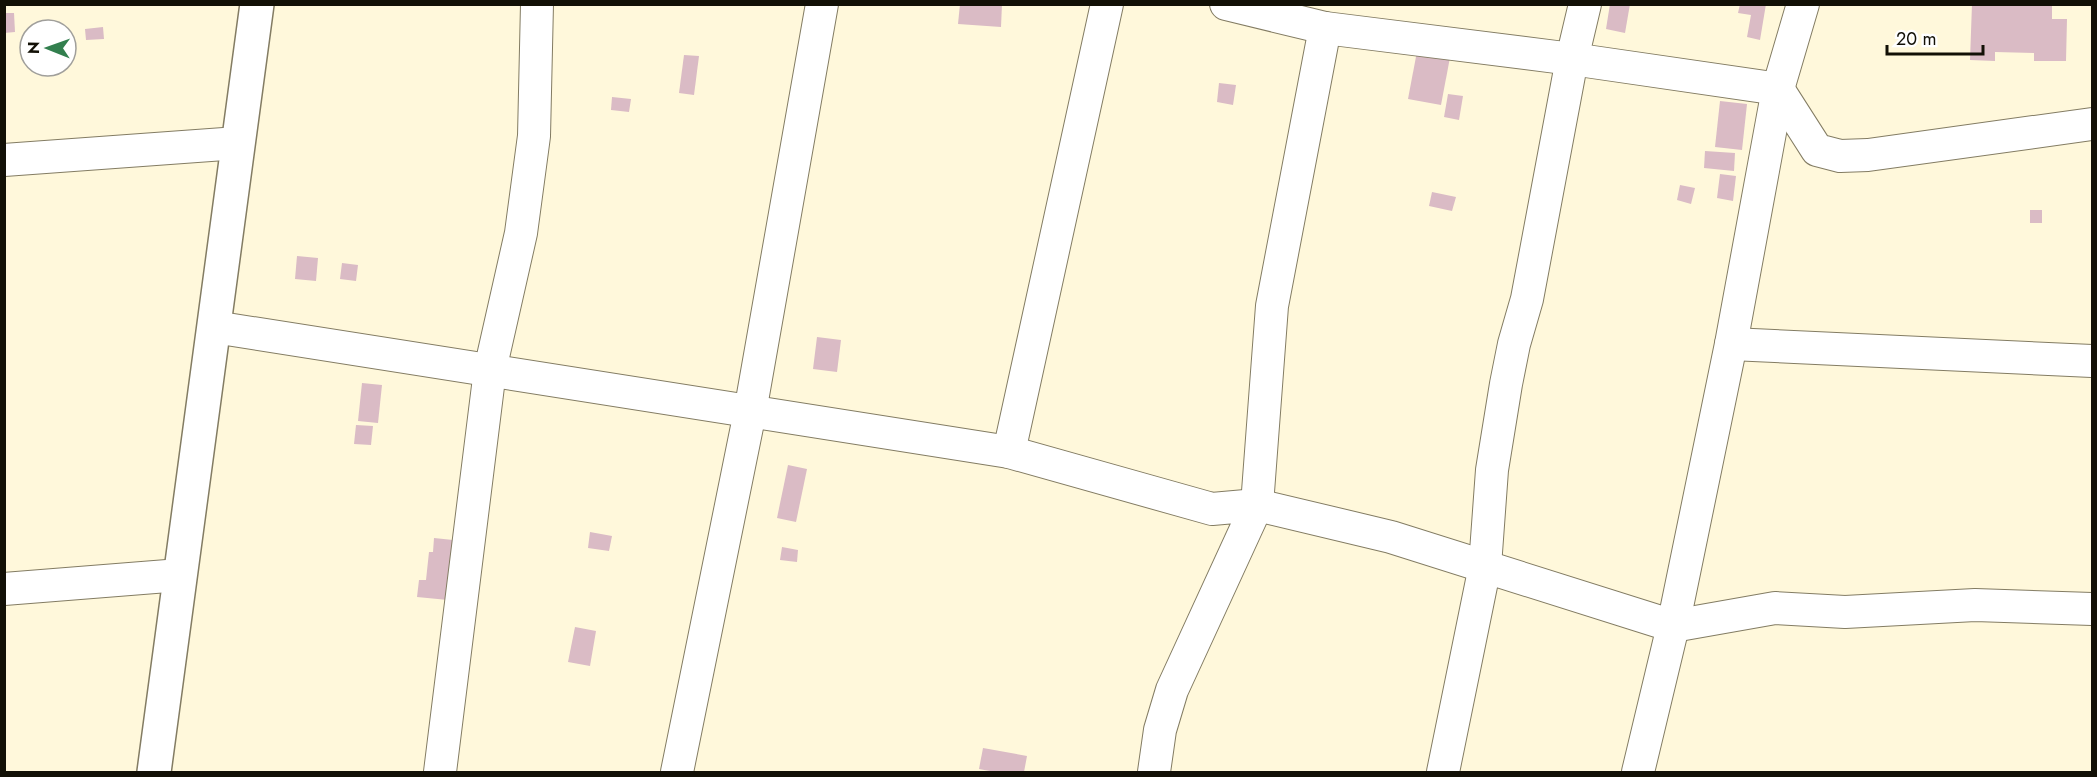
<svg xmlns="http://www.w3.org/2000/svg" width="2097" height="777" font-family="Jost,sans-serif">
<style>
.building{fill:#dabbc5}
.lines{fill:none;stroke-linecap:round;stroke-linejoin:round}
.street-casing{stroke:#837c63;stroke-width:34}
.secondary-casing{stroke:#837c63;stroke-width:36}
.street{stroke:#fff;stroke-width:32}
.secondary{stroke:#fff;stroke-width:33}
</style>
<rect width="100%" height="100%" fill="#fff8db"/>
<g class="building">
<path d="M960,4H1002L1001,27L958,24Z"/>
<path d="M1610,4H1630L1625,33L1606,29Z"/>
<path d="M1740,4H1766L1760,40L1747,37L1751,15L1738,13Z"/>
<path d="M1972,4H2052V19H2067L2066,61H2034V53L1995,52V61L1970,60Z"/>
<path d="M4,13H14L15,32L4,33Z"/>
<path d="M103,27L104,39L86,40L85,29Z"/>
<path d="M1418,46L1451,52L1441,105L1408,99Z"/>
<path d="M684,55L699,56L694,95L679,93Z"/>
<path d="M1219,83L1236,85L1233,105L1217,102Z"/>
<path d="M1448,94L1463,96L1459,120L1444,117Z"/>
<path d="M612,97L631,99L629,112L611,110Z"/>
<path d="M1720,101L1747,104L1742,150L1715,147Z"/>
<path d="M1705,151L1735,153L1734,171L1704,168Z"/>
<path d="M1720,174L1736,176L1733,201L1717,198Z"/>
<path d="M1680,185L1695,188L1691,204L1677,200Z"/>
<path d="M1432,192L1456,197L1452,211L1429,206Z"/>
<rect x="2030" y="210" width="12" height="13"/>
<path d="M297,256L318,258L316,281L295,279Z"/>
<path d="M342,263L358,265L356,281L340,279Z"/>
<path d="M817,337L841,340L837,372L813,369Z"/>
<path d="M362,383L382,385L378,423L358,421Z"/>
<path d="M356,425L373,426L371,445L354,444Z"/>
<path d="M788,465L807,469L796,522L777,518Z"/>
<path d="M590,532L612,536L609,551L588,548Z"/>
<path d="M434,538L453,540L448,600L417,597L419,580H426L429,552H433Z"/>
<path d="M782,547L798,550L797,562L780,560Z"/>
<path d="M575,627L596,631L590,666L568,662Z"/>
<path d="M983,748L1027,756L1024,772H995L979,769Z"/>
</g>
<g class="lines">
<defs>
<g id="street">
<path d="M1226,4L1325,28L1572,59L1778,89L1817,150L1840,156L1868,155L2092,124"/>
<path d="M1325,28L1272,306L1257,505L1391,537L1673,626L1775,608L1845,612L1975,605L2092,609"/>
<path d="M4,160L238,143"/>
<path d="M214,327L1009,452L1212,509L1257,505L1172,690L1160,730L1154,772"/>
<path d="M1731,344L2092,361"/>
<path d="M1009,452L1107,4"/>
<path d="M4,589L180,575"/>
<path d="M440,772L490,370L521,233L534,136L537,4"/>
<path d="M677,772L750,412L822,4"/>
<path d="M1443,772L1485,566L1492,470L1506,384L1514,344L1527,299L1572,59L1585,4"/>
<path d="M1638,772L1673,626L1731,344L1778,89L1803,4"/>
</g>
<path id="secondary" d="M154,772L257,4"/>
</defs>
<use href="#street" class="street-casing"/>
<use href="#secondary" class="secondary-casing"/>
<use href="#street" class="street"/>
<use href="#secondary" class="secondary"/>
</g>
<rect width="2097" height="777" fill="none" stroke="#121006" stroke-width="12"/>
<g transform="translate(48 48) rotate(271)"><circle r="28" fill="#ffffff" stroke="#a09f9b" stroke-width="1.5"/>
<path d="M0-4.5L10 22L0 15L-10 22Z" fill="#327f4e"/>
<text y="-9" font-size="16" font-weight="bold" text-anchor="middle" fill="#121006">N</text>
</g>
<path d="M1887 45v9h96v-9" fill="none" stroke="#121006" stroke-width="3"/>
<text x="1896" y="45" font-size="18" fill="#121006" stroke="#ffffff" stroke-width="4.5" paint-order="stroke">20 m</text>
</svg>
